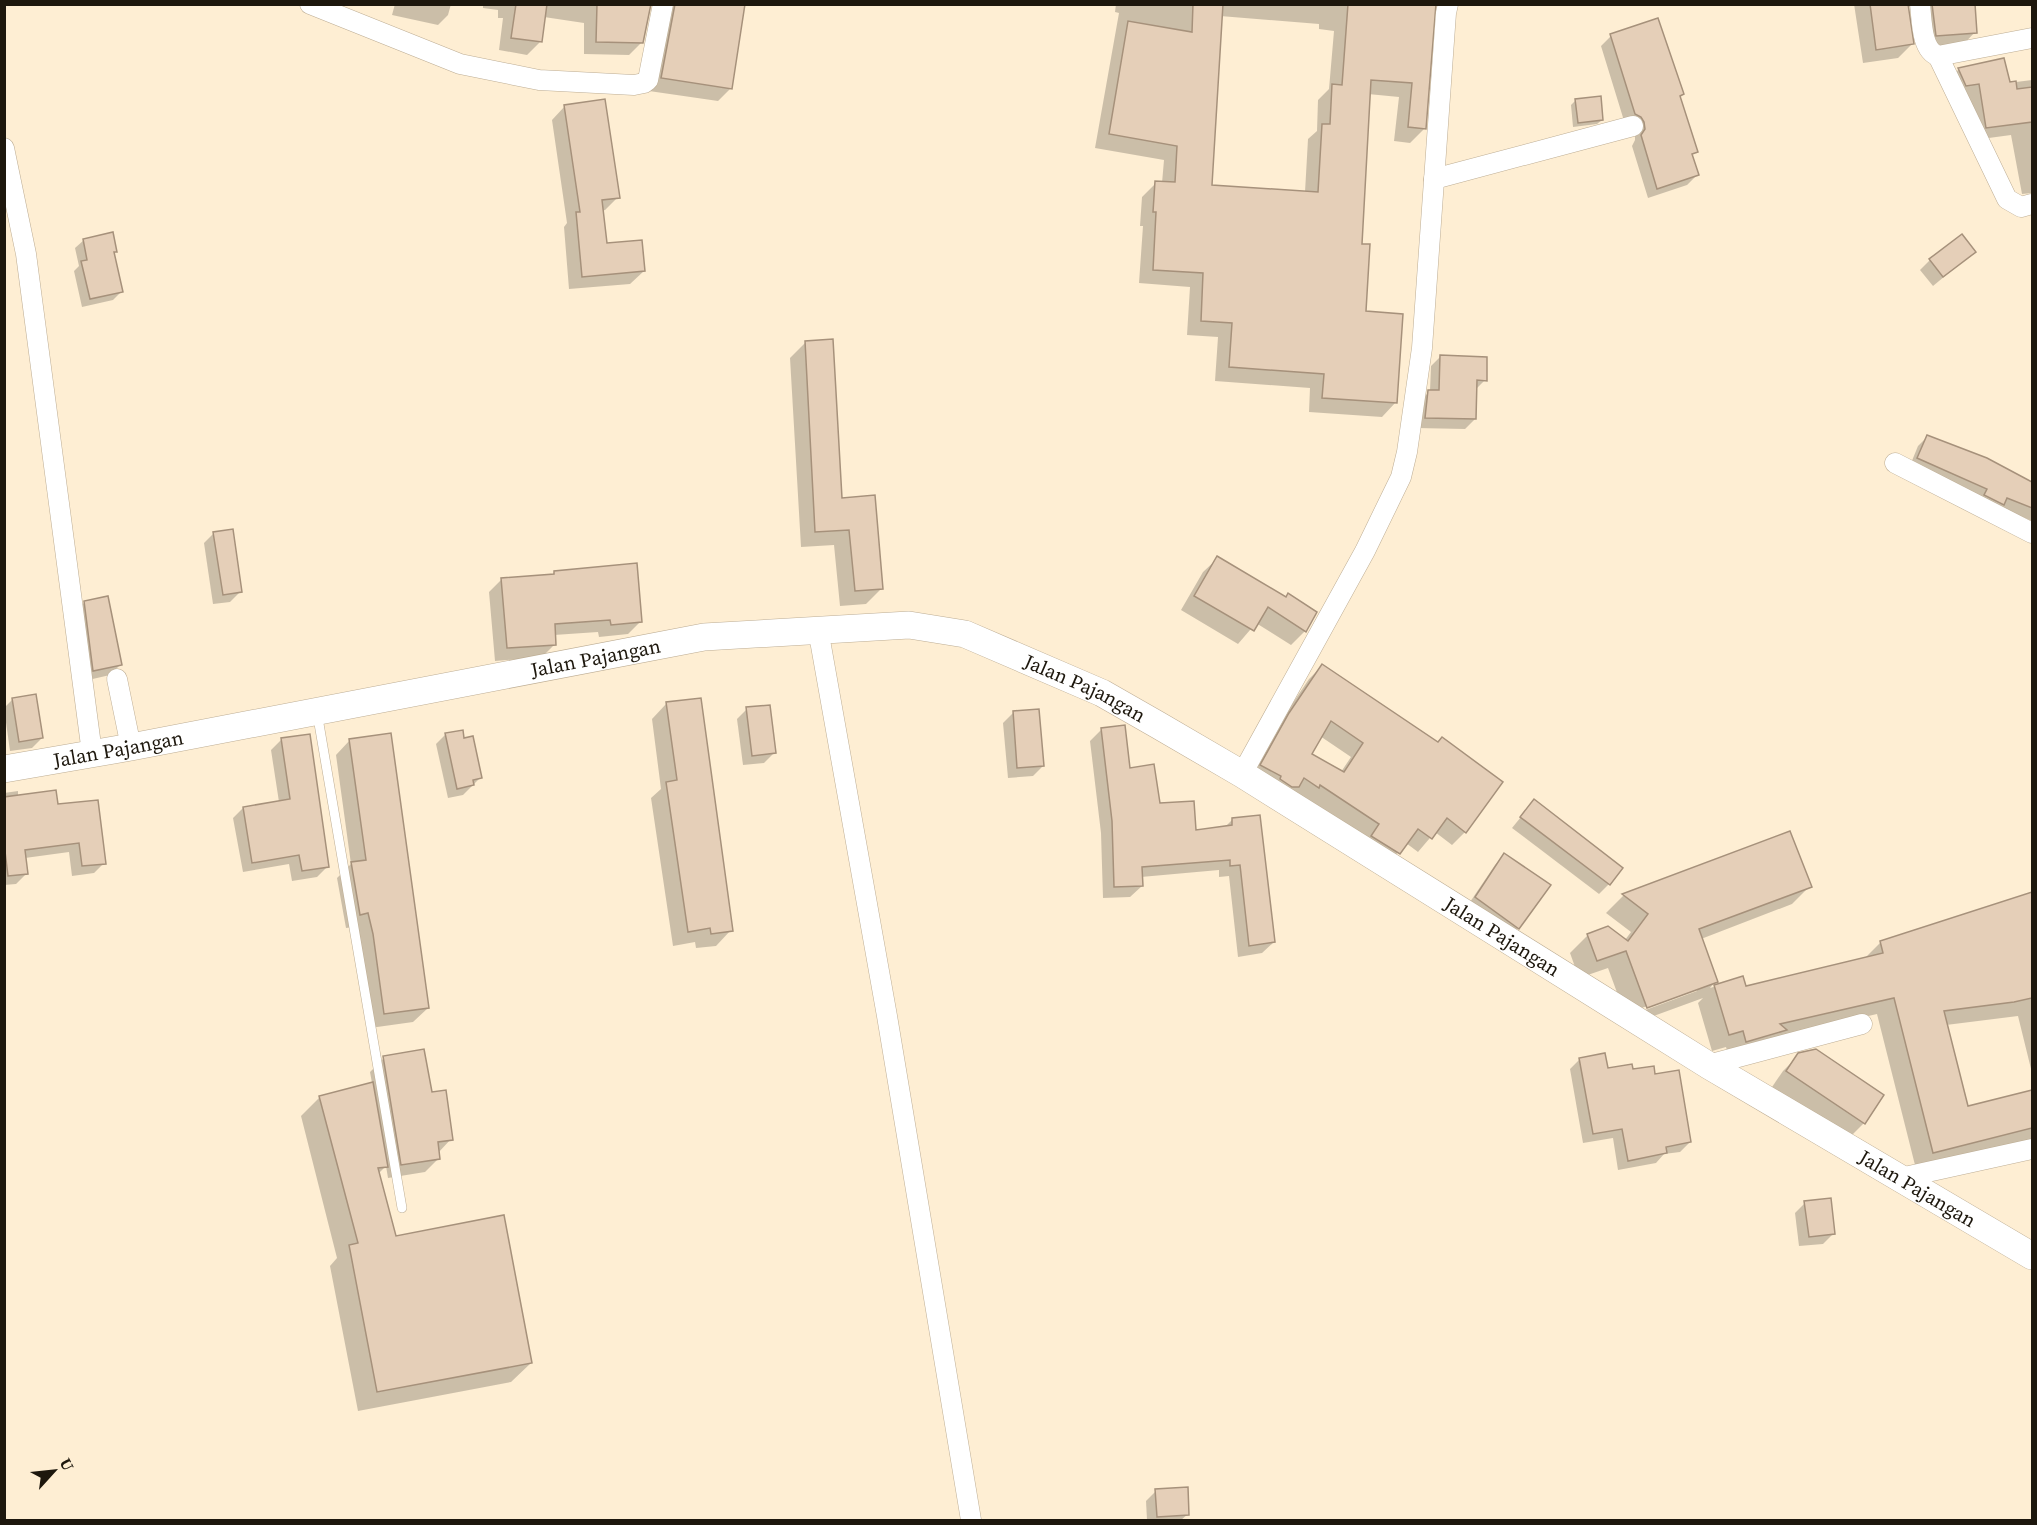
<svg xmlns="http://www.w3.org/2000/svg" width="2037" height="1525" font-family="'Source Serif 4',serif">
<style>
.shadow{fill:#0003;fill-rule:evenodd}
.building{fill:#e5cfb8;stroke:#a6917b;stroke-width:1.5;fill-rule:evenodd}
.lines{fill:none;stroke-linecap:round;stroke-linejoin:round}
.service-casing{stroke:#bdad94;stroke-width:10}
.minor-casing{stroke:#bdad94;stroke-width:21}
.secondary-casing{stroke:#bdad94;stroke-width:28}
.service{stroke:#fff;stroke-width:9}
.minor{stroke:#fff;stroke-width:20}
.secondary{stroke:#fff;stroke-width:27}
.labels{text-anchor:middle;stroke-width:4.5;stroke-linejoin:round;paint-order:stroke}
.street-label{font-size:20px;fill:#1d170d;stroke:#feeed3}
</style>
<rect width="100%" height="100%" fill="#feeed3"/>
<g class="shadow">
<path d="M395,4H451L448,15L438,25L392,15Z"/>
<path d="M483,4H740L731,88L718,101L649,91L662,13L653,5H649L642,42L629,55L584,54V23L544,17L540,42L527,55L499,50L503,18H498V10L483,8Z"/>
<path d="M1116,4H1434L1424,129L1410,143L1394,141L1399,97L1368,94L1361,245L1364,313L1396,402L1382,417L1309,412L1310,388L1215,381L1218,337L1187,335L1190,287L1139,283L1143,226H1140L1142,197L1156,183H1162L1164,160L1095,148L1119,13L1115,12ZM1220,16L1319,24V29L1334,31L1329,89L1318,100L1317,131L1308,139L1305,192L1210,186Z"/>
<path d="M1854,4H1973L1975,32L1961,47L1923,49L1911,7L1907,6L1912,44L1898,58L1863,63Z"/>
<path d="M1611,36L1682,94L1679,98L1696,152L1691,156L1697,175L1687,185L1648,198L1632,146L1635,140V133L1625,124L1601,46Z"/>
<path d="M1959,69L2008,83L2032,80V193L2022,194L2011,135L1974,140L1947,82Z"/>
<path d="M1576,100L1602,120L1597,124L1573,127L1571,105Z"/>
<path d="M565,106L618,197L605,210L602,211L605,245L644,271L630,284L569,289L564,227L567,223L552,120Z"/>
<path d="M84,240L115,251L113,253L121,292L113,300L82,307L74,271L79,266L75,248Z"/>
<path d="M1974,252L1933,286L1920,270L1930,260Z"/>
<path d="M806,342L840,500L882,588L866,604L840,606L834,545L801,547L790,358Z"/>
<path d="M1441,356L1485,380L1475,390V419L1465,429L1416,428L1419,402L1430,391L1431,366Z"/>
<path d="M1928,436L1987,460L2032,483V521L1909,468L1918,446Z"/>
<path d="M214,533L240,592L230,602L213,604L204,543Z"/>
<path d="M1218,558L1305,631L1291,645L1256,623L1238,644L1181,610L1203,572Z"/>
<path d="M555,572L641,621L628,634L599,637L598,632L554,635L555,644L542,657L495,661L489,592L502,579L551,576Z"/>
<path d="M85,602L120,665L110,675L84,681L75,612Z"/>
<path d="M1322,666L1465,832L1452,845L1435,832L1418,852L1406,843L1386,866L1368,838L1306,798L1305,800L1248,779L1276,728L1309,679ZM1320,736L1351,757L1341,772L1309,754Z"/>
<path d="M13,699L42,738L32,748L10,751L4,708Z"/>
<path d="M667,703L731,930L716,946L696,948L695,942L673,946L651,798L661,789L652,719Z"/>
<path d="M747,709L774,753L764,763L743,765L737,719Z"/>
<path d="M1013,713L1043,766L1033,776L1008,778L1003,723Z"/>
<path d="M1101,730L1129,770L1158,805L1195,831L1224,828L1232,820L1274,942L1262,953L1238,957L1229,876L1219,877V870L1141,877L1142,886L1130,897L1103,898L1101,833L1090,741Z"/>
<path d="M446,734L463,740L481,777L463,795L448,798L436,744Z"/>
<path d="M281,740L327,867L317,877L292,881L289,864L243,872L233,818L243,808L279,802L271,750Z"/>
<path d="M350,740L428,1008L413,1022L370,1028L354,927L346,928L337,878L351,864L336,755Z"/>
<path d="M18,791V796L57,806L104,863L94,873L72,876L69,852L25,858L26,874L16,884L4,885V793Z"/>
<path d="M1534,801L1609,884L1599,894L1512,828Z"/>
<path d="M1789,833L1810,886L1792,904L1701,939L1716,981L1710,988L1742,978L1745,987L1863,960L1881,942L2032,893V1073L2018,1016L1946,1025L1967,1108L2032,1092V1141L1916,1169L1877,1014L1777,1037L1729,1058L1726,1047L1712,1051L1698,1003L1703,998L1629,1025L1608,968L1579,978L1570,953L1588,935L1625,940L1631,932L1606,913L1623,896ZM1697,988V991L1640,1012L1639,1009Z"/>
<path d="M1504,855L1518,928L1508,938L1466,908L1495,865Z"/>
<path d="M1799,1055L1864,1123L1849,1138L1772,1087L1783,1071Z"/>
<path d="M384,1058L431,1094L451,1139L438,1153V1159L425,1172L388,1178L386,1166L378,1174L395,1237L531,1363L511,1382L358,1411L330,1266L337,1258L301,1116L320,1097L372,1083L370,1072Z"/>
<path d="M1580,1059L1607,1069L1631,1071L1654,1075L1690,1142L1680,1152L1664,1154L1656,1163L1618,1170L1613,1138L1583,1143L1570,1069Z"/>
<path d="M1805,1203L1833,1234L1823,1244L1799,1246L1795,1213Z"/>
<path d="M1156,1491L1188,1514L1181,1520H1147L1146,1501Z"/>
</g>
<g class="building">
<path d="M516,4H547L542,42L511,38Z"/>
<path d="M597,4H651L643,43L596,42Z"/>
<path d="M675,4H745L732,89L661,78Z"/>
<path d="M1193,4H1223L1212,185L1318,192L1322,124H1330L1332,84L1342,85L1348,4H1436L1426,129L1408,127L1412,83L1371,80L1362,244H1370L1366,311L1403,314L1397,403L1322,398L1324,374L1229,367L1232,323L1201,321L1203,273L1153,270L1156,212H1153L1155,181L1175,182L1177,146L1109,134L1128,21L1192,32Z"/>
<path d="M1870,4H1908L1914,44L1876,50Z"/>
<path d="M1932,4H1975L1977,33L1936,36Z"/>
<path d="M1658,18L1684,94L1680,96L1698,152L1692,154L1699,175L1657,189L1641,135L1645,129L1644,122L1641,117L1635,114L1610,34Z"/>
<path d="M2004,58L2010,82L2016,81L2017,89L2032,87V122L1986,128L1979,84L1966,86L1958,68Z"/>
<path d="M1601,96L1603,120L1578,123L1575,99Z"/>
<path d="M605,99L620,198L602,200L607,243L642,240L645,271L582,277L576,212H580L564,105Z"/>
<path d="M113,232L117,252H114L123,292L90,299L81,261L87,260L83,239Z"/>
<path d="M1962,234L1976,252L1943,277L1929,259Z"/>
<path d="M833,339L842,498L875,495L883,589L855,591L849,530L815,532L805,341Z"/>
<path d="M1440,355L1487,357V381L1477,380L1476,419L1425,418L1428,390H1439Z"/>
<path d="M1927,435L1987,458L2032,482V508L2007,498L2004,505L1984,495L1987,489L1917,458Z"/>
<path d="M233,529L242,592L223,595L213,532Z"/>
<path d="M1217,556L1286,597L1288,593L1317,612L1306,632L1268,607L1254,631L1194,596Z"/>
<path d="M637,563L642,622L611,625L610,620L555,624L556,645L507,648L501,578L554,574V571Z"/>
<path d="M108,596L122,665L93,671L84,601Z"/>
<path d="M1322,664L1438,742L1442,737L1503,782L1466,833L1447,818L1432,839L1418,829L1400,854L1371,836L1379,824L1320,785L1319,788L1304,778L1299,787H1292L1280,779L1281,776L1260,765L1289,713ZM1331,721L1363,743L1344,772L1312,754Z"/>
<path d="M36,694L43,738L19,742L12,698Z"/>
<path d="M701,698L733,931L711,934L710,928L688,932L666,782L677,780L666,702Z"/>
<path d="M770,705L776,753L752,756L746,707Z"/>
<path d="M1039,709L1044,766L1017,768L1013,711Z"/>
<path d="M1125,725L1130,768L1154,764L1160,803L1194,801L1196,830L1232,825V818L1260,815L1275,942L1249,946L1240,865L1230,866V860L1142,867L1143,886L1114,887L1112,821L1101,728Z"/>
<path d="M463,730L464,738L473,736L482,778L473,780L474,785L457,789L445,733Z"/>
<path d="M391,733L429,1008L384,1014L373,934L368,913L360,915L351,862L366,860L349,739Z"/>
<path d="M310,734L329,867L302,871L299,855L252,863L243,807L290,799L281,738Z"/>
<path d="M56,790L58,804L98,800L106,864L82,866L79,843L25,850L28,874L8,876L4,843V797Z"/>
<path d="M1534,799L1623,868L1610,885L1520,817Z"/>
<path d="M1790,831L1812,887L1699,929L1718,982L1647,1008L1626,951L1597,961L1587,934L1608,926L1628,941L1648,914L1622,894Z"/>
<path d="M1504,853L1551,885L1519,929L1475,897Z"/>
<path d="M2032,892V998L2014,1002L1944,1011L1968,1106L2032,1090V1128L1933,1153L1894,998L1780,1024L1787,1030L1746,1042L1743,1031L1729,1035L1714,985L1743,976L1746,986L1883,953L1880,941Z"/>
<path d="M424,1049L432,1092L446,1090L453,1140L438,1142L440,1159L401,1165L383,1056Z"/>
<path d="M1816,1049L1884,1095L1865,1124L1786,1071L1798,1053Z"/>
<path d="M1605,1053L1608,1068L1632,1064L1633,1069L1654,1066L1655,1074L1679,1070L1691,1142L1666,1147L1667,1153L1628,1161L1622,1129L1593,1134L1579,1058Z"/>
<path d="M373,1082L388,1167L378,1168L396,1236L504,1215L532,1363L377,1392L349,1245L358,1243L319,1096Z"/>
<path d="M1831,1198L1835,1234L1809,1237L1804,1201Z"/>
<path d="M1188,1487L1189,1515L1157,1517L1155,1489Z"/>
</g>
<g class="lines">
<defs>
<path id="service" d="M317,712L402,1208"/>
<g id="minor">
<path d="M310,4L460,64L539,80L634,85L644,83L648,80L663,4"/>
<path d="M1920,4C1922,20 1921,50 1938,56L2032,38"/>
<path d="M1938,56L2007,199L2021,207L2032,204"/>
<path d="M4,148L26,254L92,753"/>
<path d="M1434,179L1633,126"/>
<path d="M1895,463L2032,533"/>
<path d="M818,629L887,1016L971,1520"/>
<path d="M117,679L131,747"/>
<path d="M1242,774L1365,551L1401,477L1407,452L1422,348L1446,13L1448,4"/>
<path d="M1708,1065L1862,1024"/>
<path d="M1900,1178L2032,1149"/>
</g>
<g id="secondary">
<path id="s1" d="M4,769L131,747L704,637L909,625L965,634L1102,693L1158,725L1242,774L1708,1065L2032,1256"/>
</g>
</defs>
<use href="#service" class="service-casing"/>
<use href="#minor" class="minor-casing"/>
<use href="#secondary" class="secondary-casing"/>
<use href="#service" class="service"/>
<use href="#minor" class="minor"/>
<use href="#secondary" class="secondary"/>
</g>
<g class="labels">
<g class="street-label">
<text dy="7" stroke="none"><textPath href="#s1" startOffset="602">Jalan Pajangan</textPath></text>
<text dy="7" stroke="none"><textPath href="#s1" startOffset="1106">Jalan Pajangan</textPath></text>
<text dy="7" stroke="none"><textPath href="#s1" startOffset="116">Jalan Pajangan</textPath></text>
<text dy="7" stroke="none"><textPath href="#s1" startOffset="1592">Jalan Pajangan</textPath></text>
<text dy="7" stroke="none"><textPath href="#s1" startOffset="2078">Jalan Pajangan</textPath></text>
</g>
</g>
<rect width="2037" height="1525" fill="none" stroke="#1d170d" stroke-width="12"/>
<g transform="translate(54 1471) rotate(63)" stroke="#feeed3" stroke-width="4.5" paint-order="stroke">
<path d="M0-4.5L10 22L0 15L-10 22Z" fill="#1d170d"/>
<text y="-9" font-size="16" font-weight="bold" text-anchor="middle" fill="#1d170d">U</text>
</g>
</svg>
